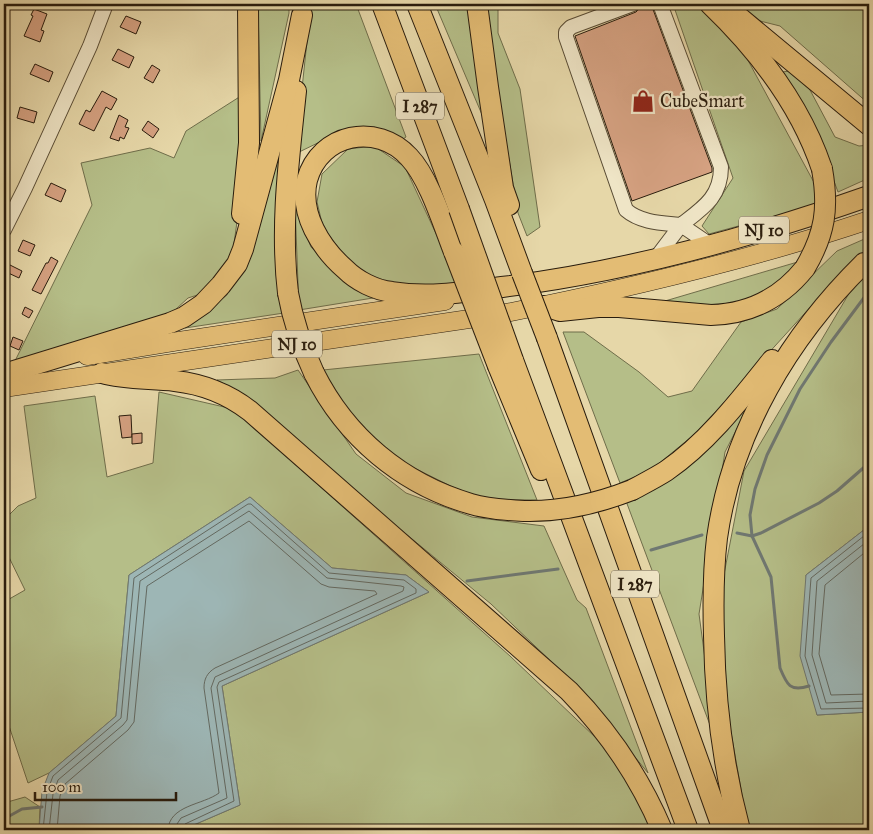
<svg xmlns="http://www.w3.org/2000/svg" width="873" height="834" font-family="'IM FELL Great Primer',serif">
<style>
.green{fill:#b5be88;stroke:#6f6d4a}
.water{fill:#9db6b5;stroke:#6f7872}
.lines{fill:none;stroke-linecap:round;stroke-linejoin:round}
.shore{stroke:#636961;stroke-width:1}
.stream{stroke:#6f7872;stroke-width:3}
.building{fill:#d5a181;stroke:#291c0d}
.minor-casing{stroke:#584b34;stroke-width:16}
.major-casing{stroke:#291c0d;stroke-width:19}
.highway-casing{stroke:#291c0d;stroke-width:22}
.minor{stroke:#efe5c6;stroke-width:14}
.major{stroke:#e3bc74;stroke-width:18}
.highway{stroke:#e3bc74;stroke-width:20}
.highway-bridge-casing{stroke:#291c0d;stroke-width:22;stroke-linecap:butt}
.highway-bridge{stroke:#e3bc74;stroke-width:20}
.labels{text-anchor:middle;stroke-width:4.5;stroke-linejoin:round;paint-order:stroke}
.shield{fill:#efe5c6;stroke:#645844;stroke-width:1}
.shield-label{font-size:16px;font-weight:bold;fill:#291c0d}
.poi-label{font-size:18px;fill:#291c0d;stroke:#efe5c6;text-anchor:start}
</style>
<rect width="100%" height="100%" fill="#e6d7a8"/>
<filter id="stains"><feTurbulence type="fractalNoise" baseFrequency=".004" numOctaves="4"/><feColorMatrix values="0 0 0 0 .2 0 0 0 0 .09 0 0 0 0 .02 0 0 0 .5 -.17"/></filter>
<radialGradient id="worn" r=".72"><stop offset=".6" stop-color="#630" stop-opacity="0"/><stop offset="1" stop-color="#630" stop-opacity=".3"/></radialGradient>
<g class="green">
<path d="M258,4H289V13L261,141Z"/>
<path d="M311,4H356L406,137L400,141L328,138L295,154Z"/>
<path d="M435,4H471L483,117Z"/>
<path d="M483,4H498V33L520,89L540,227L527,236L518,213Z"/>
<path d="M673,4H869V104L780,26L752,19L737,40L817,188L816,205L709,234L702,226L733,178Z"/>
<path d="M790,71L810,90L835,137L859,146L869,145V178L838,192L813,124L782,72Z"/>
<path d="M244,94V170L233,251L224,273L210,291L188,298L162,322L14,363L92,205L81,163L150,148L174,158L186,131Z"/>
<path d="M287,116L284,313L185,328L227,295L249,250Z"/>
<path d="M374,146L405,167L459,283L446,287L385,284L349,262L323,227L317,202L322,174L348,149Z"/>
<path d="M295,204L311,247L341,278L373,298L299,310Z"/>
<path d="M869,237V253L834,281L696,433L651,470L620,483L563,332H584L639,372L668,397L692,391L741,322L777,309L837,251Z"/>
<path d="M801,261L780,287L755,299L721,306L665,301Z"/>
<path d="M869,273V526L806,575L817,715L869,712V830H751L745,812L722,681L720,595L744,471L854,285Z"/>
<path d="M479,354L537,500L477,499L400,461L353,419L323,370Z"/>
<path d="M298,370L356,454L406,493L472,517L544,526L577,600L586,608L648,773L579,688L491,604L327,469L249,398L217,380L275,378Z"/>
<path d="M159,392L233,409L510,656L596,738L599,736L641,801L652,830H182L240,805L222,686L429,592L406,575L332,568L250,497L129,575L116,716L49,773L28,783L4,711V602L25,590L4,547V518L8,516L18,506L36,498L24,406L95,396L107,477L153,463Z"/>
<path d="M750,403L725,452L699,614L716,741L626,501Z"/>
<path d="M25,797L40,807L39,830H4V803Z"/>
</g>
<g class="water">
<path d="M250,497L332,568L406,575L429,592L222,686L240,805L182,830H39L42,791L49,773L116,716L129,575Z"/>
<path d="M869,526V712L817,715L800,656L806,575Z"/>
</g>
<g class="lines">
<g class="shore">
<path d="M869,532L811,578L805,656L821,709L869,708"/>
<path d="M869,540L817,581L812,655L826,703L869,701"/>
<path d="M869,549L825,585L819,654L831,695L869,694"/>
<path d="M43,830L47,792L53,776L121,718L134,578L248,504H251L329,573L404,580L416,589V593L219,682L217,687L234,801L185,824L182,830"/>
<path d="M49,830L53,794L58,780L123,725L127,720L140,581L249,511L327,578L401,586L404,587L403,591L215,677L211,688L227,798L181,818L177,824L175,830"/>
<path d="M57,830L60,796L65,784L128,730L134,722L147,586L249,521L321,584L329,587L375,591L377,594L215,668C207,673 204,679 204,688L219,793C203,805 169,805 168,830"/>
</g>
<g class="stream">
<path d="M737,533L752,536L761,533L819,503L837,491L869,463"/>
<path d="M651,550L702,535"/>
<path d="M467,581L558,569"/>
<path d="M809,686C790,692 787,685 780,668L771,577L752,536L750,515L755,489L767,455L800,389L831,342L869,291"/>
<path d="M4,819L22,809L42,807"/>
</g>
</g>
<g class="building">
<path d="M651,4L712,168V172L632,201L575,36L636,12L641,7Z"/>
<path d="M34,9L47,14L41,30L44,31L40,42L24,36L33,16L31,15Z"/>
<path d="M126,16L141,22L136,34L120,27Z"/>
<path d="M118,49L134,57L129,68L112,60Z"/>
<path d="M35,64L53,72L49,82L30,74Z"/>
<path d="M152,65L160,70L153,83L144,78Z"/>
<path d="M102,91L117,99L111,110L106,107L94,131L79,124L86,110L90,112Z"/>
<path d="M20,107L37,112L34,123L17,118Z"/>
<path d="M119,115L128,120L125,127L129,128L124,139L120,137L119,141L110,138Z"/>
<path d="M148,121L159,129L153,138L142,130Z"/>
<path d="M51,183L66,190L61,202L45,195Z"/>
<path d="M23,240L35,245L30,256L18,251Z"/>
<path d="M51,257L58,261L41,294L32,290L46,263H48Z"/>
<path d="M8,264L22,271L19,278L4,271Z"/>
<path d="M25,307L33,311L29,318L22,314Z"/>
<path d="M13,337L23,341L19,350L10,346Z"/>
<path d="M131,415L132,437L122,438L119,416Z"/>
<path d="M142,433V443L132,444V434Z"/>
</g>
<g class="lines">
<defs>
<g id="minor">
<path d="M633,4L571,27L566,32V37L626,210C641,223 663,223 681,225C703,208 721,197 721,167L660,4"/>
<path d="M4,230L25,188L90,46L106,4"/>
<path d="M656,258L681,225L709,244"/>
</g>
<g id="major">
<path d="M87,356L179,341L445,301"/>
<path d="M4,388L496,315C622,290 747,261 869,220"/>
</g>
<g id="highway">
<path d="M382,4L459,209"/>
<path d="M417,4L495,200L522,273"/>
<path d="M477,4L488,87L503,188L509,205"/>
<path d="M710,4C758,50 801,106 822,169"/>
<path d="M734,13L869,125"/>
<path d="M242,214L249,143L248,4"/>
<path d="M454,252C443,224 429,178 409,157C377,122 320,133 307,180C299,214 321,248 345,269C357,281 375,290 392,292C429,298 465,292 502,287C625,272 752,237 869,196"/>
<path d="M288,293C280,226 289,159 296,91"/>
<path d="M544,306L560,311L598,307H619L711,315C750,314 781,298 805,268"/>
<path d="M547,338L723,830"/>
<path d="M513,360L688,830"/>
<path d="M498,366L541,470"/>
<path d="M102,373C126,380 150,378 175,381C202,384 228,394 250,411L569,691C609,732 640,778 662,830"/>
<path d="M314,373C346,437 402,484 471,504C488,509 506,510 524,511"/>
<path d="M4,374L170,323L184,317L203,304L221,285L237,264L243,249L289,80L302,15"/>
<path d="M632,490C643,484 655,478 666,471C708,442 740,400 772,360"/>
<path d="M740,830C723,767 715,702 714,636C713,603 713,571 717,538C732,432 788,338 864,263"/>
</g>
</defs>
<use href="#minor" class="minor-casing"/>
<use href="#major" class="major-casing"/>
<use href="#highway" class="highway-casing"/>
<use href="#minor" class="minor"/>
<use href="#major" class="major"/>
<use href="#highway" class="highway"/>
<defs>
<g id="highway-bridge">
<path d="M459,209L513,360"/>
<path d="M454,252L498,366"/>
<path d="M805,268C825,234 829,208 822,169"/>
<path d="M522,273L547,338"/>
<path d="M288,293C293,321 302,347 314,373"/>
<path d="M524,511C562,512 596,504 632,490"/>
</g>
</defs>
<use href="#highway-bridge" class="highway-bridge-casing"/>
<use href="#highway-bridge" class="highway-bridge"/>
</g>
<defs>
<symbol id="shop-bare" viewBox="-9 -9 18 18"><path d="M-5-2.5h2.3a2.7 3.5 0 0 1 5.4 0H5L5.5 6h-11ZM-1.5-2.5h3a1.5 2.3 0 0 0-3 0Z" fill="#8f2418" stroke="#efe5c6" stroke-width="2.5" paint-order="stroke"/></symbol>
</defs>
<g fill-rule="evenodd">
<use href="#shop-bare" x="627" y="85" width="32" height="32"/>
</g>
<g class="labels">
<g class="shield">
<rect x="396" y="92.5" width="48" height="27" rx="4"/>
<rect x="739" y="216.5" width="50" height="27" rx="4"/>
<rect x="272" y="330.5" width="50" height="27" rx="4"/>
<rect x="611" y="570.5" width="48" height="27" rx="4"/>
</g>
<g class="shield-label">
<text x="420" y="112">I 287</text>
<text x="764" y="236">NJ 10</text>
<text x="297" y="350">NJ 10</text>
<text x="635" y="590">I 287</text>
</g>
<g class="poi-label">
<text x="660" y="107">CubeSmart</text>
</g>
</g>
<rect width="873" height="834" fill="none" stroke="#e6d7a8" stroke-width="20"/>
<rect x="5" y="5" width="863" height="824" fill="none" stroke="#291c0d" stroke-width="2.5"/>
<rect x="10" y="10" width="853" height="814" fill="none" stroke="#291c0d"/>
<path d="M35 792v8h141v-8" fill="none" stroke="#291c0d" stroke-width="2.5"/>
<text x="42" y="792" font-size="15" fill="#291c0d" stroke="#efe5c6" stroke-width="4" paint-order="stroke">100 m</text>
<rect width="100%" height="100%" filter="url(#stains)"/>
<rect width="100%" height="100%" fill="url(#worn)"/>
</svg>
